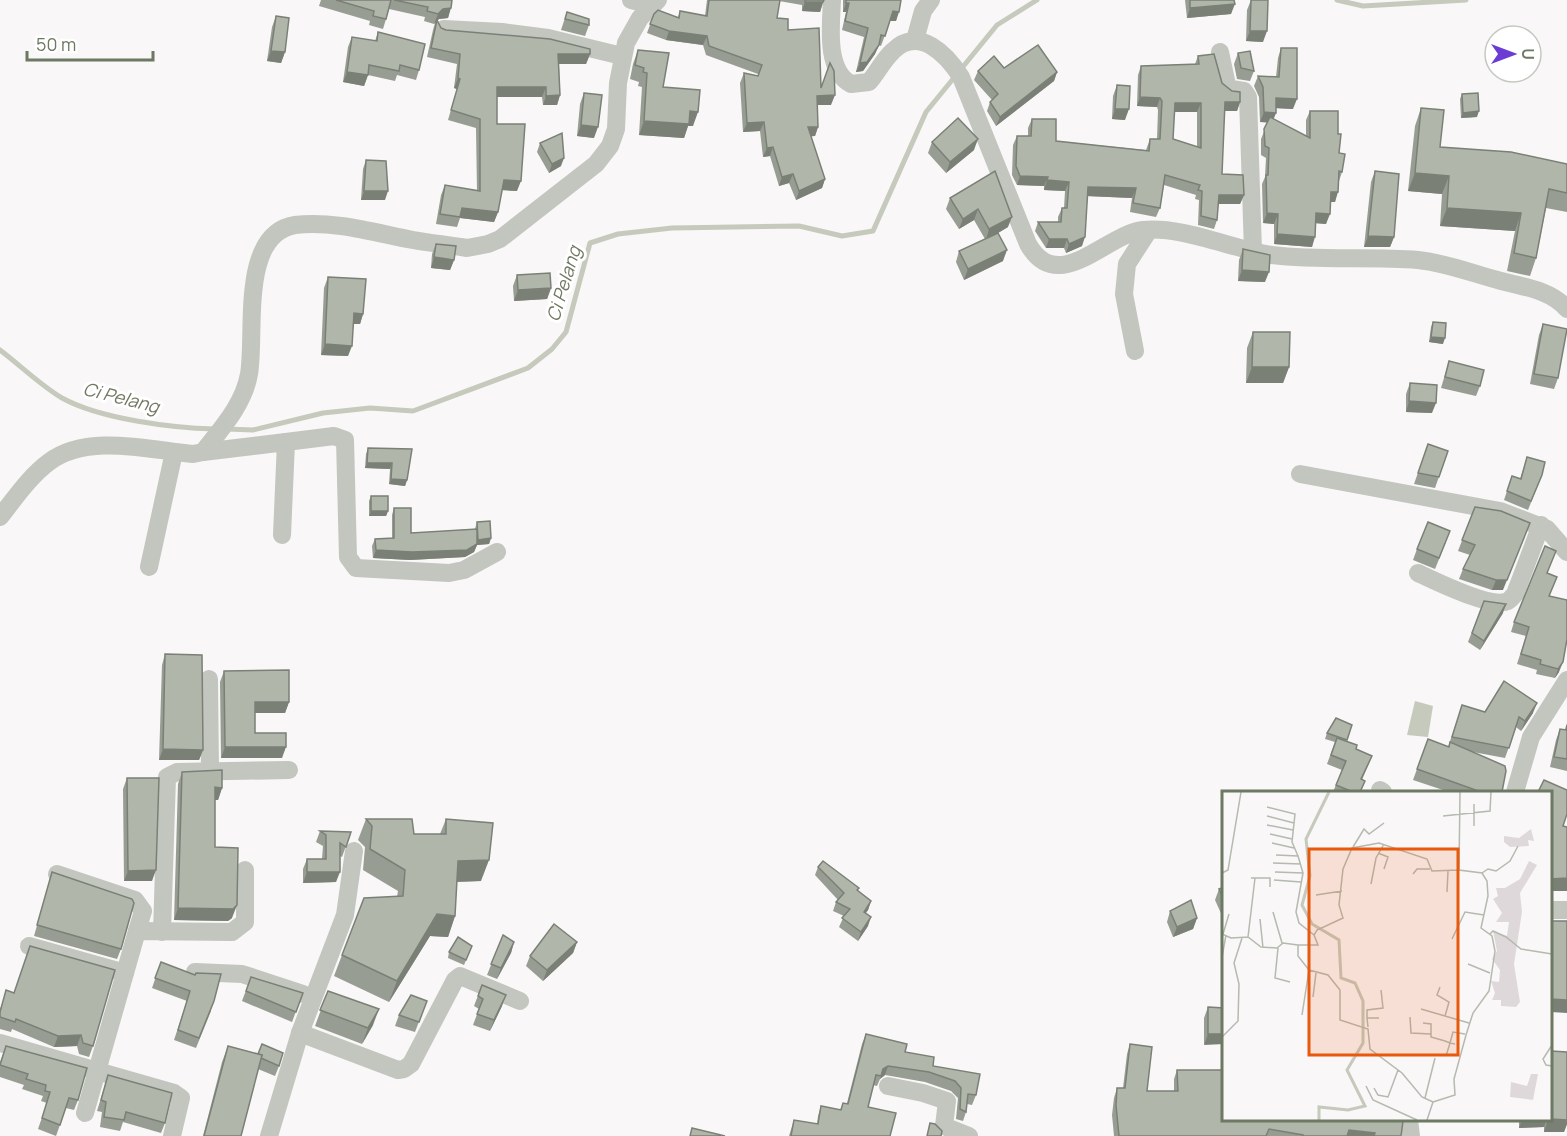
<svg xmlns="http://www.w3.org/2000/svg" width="1567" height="1136" font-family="Manrope,sans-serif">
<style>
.water{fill:#c5cabc}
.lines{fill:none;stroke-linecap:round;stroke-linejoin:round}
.stream{stroke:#c5cabc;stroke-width:5}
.minor{stroke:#c2c6be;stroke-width:18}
.wall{fill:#979d92;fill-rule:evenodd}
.shaded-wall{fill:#7b8077}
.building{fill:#b0b7aa;stroke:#7b8077;stroke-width:1.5;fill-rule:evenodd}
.labels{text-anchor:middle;stroke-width:6;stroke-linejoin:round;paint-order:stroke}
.water-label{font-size:18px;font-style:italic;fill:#707861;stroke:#fff}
.inset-river{fill:none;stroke:#c5cabc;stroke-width:3}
.inset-road{fill:none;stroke:#b4baae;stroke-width:1.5}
.view{fill:#e8590c;fill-opacity:0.15;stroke:#e8590c;stroke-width:3}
.inset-edge{fill:none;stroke:#6d7962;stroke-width:3}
</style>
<rect width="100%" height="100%" fill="#f9f7f8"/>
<path class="water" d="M1415,701L1433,706L1428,737L1407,735Z"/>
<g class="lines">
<g class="stream">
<path d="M1337,0L1363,6L1466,0"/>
<path d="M0,350C20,365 40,385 62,398C100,419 172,428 215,429"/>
<path d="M227,429L253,430L323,413L370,408L413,411L528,368L552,349L566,332L590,243L618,234L672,228L799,226L842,236L873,231L926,112L997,25L1037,0"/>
</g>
<g class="minor">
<path d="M631,0L651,5"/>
<path d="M832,0C831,25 825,70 851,84L869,82C878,72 883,60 893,51C919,25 947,55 961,77L1028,244C1058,297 1106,234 1143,230C1183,226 1232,249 1272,255C1321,261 1369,256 1418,260C1447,263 1474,274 1501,281C1524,287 1551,290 1567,309"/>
<path d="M444,29L502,32L548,38L622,56"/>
<path d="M915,40L923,11L931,0"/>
<path d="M1220,52L1227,85L1231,89L1244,91L1248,97L1253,252"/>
<path d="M1135,351L1124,294L1127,264L1149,230"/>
<path d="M286,442L334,436L345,440L348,557L356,568L449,573L464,570L497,552"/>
<path d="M203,452L286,442L282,535"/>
<path d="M1300,474L1500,511L1547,529L1567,552"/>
<path d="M0,517C15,498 30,476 49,462C87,433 150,450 193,454L203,452C221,429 244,404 249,374C256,334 239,234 295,225C333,220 376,233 413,240C430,243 449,245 467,248L488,244L500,239L596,164L610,146L616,129L618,83L626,43L640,18L658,0"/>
<path d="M149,567L174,452"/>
<path d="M1418,573C1435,581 1492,609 1508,601C1509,601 1514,595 1515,594L1541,525"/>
<path d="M209,679L210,771"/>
<path d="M1380,790L1383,792"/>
<path d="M1515,792L1531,737L1567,680"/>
<path d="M57,874L135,900L143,911L137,931"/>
<path d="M1550,910H1567"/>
<path d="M162,932L167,777L177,772L289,770"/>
<path d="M29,946L125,973"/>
<path d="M195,972L242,974L303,994"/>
<path d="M300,1033L398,1070L404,1069L411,1064L455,980L460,976L520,1001"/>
<path d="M0,1043L97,1071L85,1113"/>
<path d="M888,1086L923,1093L947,1101L944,1126L969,1136"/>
<path d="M1409,1120L1411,1136"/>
<path d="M172,1136L181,1098L174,1093L97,1071L137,931L232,932L245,922V870"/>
<path d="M269,1136L300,1033L345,915L354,851"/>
</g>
</g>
<g class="wall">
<path d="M321,0H452L448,18L439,19L437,21L441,28L446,30L590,54L586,64H559L560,95L557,105H543L542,97H497V124L517,191L502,190L498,212L494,222L460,218L457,227L436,224L441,195L445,185L477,191L476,128L448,120L457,89L454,88L457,64L427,57L433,30L435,23L434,24L424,21L425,17L389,9L383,29L369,25L370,21L319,6Z"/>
<path d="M707,0H824L820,12L802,11V5L779,1L777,18L788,30L831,105H817L818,127L815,136H811L825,179L822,188L796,200L789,183L779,186L770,156L763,157L760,131L743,132L740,83L744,73L758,76V74L706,55L703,45L666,40L647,33L654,14L678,17L680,11L705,16Z"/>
<path d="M843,0H901L896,21H890L881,46L879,45L875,54L863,71L856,72L864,37L842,30L846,12H843Z"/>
<path d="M1185,0H1234L1231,14L1187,18Z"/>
<path d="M1251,0L1263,42L1246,41L1247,10Z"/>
<path d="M567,12L589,25L585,36L561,30Z"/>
<path d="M276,16L285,52L281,63L267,61L272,27Z"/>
<path d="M378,32L419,70L416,80L397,75L395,81L368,75L364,86L343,82L348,47L352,37L375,41Z"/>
<path d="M1281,48L1293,109L1276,108V113L1273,119L1306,136V120L1310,111L1338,134L1339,153L1342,172L1339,181L1335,202H1330L1326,224L1316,223L1312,247L1274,244V224L1263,223L1262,184L1265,177L1266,158L1261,155V139L1268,122H1260L1259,97L1254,86L1258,76L1276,77L1278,58Z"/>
<path d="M638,50L663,87L693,126H688L684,138L639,135L642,87L638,86L639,82L630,79L633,64Z"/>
<path d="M1238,53L1254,71L1250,81L1237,79L1234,64Z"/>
<path d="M1198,56L1222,83L1240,102L1237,111H1224L1222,174L1244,195L1240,204H1218L1217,220L1214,229L1198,225L1199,200L1195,199L1196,195L1164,185L1160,208L1156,217L1130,212L1132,198L1088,196L1082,246L1066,253L1064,248H1046L1035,231L1038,222H1058V217L1062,208H1064L1065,191L1044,190V186L1017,185L1012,175L1013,145L1017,136H1028V128L1032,119L1056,141L1146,150L1150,139H1157L1158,110L1157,107L1137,106L1138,75L1141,66L1195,64ZM1174,112H1197V147L1173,139Z"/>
<path d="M1004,68L1057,72L1054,81L996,126L987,111L990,102L992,100L974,80L978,71Z"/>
<path d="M1117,85L1125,120L1112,119L1113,96Z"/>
<path d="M584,93L594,138L577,136L580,104Z"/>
<path d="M1462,94L1477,117L1461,118L1460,99Z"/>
<path d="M1421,108L1440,147L1567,164V212L1546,208L1536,258L1530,276L1507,271L1515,231L1440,226L1442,194L1408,191L1415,126Z"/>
<path d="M932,142L974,150L946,173L928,153Z"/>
<path d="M540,143L561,166L549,173L537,152Z"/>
<path d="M366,160L385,200H361L363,169Z"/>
<path d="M995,171L1008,227L998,233L1003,261L964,280L956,262L959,251L985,239L974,220L959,229L946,209L950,198Z"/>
<path d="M1375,171L1394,237L1390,247H1364L1371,182Z"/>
<path d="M436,244L454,260L450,270L431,268L432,254Z"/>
<path d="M1243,249L1265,282L1238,281L1239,260Z"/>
<path d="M517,275L551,288L547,299L514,301L513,286Z"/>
<path d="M328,277L363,314L360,324H353L348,356L321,355L324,288Z"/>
<path d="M1433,322L1443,344L1429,342L1431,327Z"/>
<path d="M1543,324L1558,378L1554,389L1530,384L1539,335Z"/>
<path d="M1253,332L1289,367L1283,383H1246L1247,348Z"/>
<path d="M1449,361L1480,386L1476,396L1441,388Z"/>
<path d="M1410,383L1432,413L1406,412V394Z"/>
<path d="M1428,444L1448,451L1435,488L1414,484Z"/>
<path d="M368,448L412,449L407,480L405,486L389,484L390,469L365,468L366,454Z"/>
<path d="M1527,457L1542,475L1528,510L1504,500L1512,476L1520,479Z"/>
<path d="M371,496L388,511L386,516H369V501Z"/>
<path d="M1475,507L1503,590H1492L1459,579L1463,569L1470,555L1458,551Z"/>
<path d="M394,508L411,533L475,529L477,522L491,538L489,544L477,545L474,552L465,557L410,560L373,558L372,546L375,539L392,538V515Z"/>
<path d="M1446,542L1435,569L1413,560L1417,549Z"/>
<path d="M1547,573L1559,672L1555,678L1536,674L1537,670L1517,664L1526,636L1511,632L1514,622Z"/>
<path d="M1484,601L1503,613L1480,650L1468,642Z"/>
<path d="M165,654L203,750L199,760H159L162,665Z"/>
<path d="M224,671L289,702L285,713H255V733L282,758H221L220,682Z"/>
<path d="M1485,712L1533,713L1521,731L1516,727L1505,758L1473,752L1502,792H1449L1413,780L1428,739L1448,747L1459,715Z"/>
<path d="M1567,723V771L1550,767L1556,740L1560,729L1565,730Z"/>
<path d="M1352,725L1346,741L1356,749L1372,756L1362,780L1360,792H1333L1342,770L1327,764L1335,742L1325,739L1327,733Z"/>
<path d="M182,772L222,788L218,800H215V847L232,918L228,921L174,920L178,784Z"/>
<path d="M127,778L152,881H124L123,789Z"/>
<path d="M366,819L414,834H440L446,819L481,881L457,882L455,916L448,937L430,936L389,1002L334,976L342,955L397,897L398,891L363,870L365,847L358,840Z"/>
<path d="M320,831L351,832L342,857L340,856L336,882L303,883V869L307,859H322L323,846L316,842Z"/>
<path d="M818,867L858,891L871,901L868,910L866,913L868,926L858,941L839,927L844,916L833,911L836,902L838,900L815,875Z"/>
<path d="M52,872L121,949L117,959L34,936Z"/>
<path d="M1224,887V920L1215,900L1219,889Z"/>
<path d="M1170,911L1197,918L1193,929L1173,937L1167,922Z"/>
<path d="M503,935L514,942L511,953L497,979L487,975Z"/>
<path d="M577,942L573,953L543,981L526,966L530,956Z"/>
<path d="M30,946L93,1046L89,1057L79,1054L77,1046L54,1047L12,1029L11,1032L0,1029V1009L3,1001L6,990L14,993Z"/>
<path d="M472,946L464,965L448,958L449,952Z"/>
<path d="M161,962L211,1011L196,1048L174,1040L187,1001L152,988Z"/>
<path d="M251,977L303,993L292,1022L242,1001Z"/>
<path d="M482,985L502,1006L490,1031L473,1025L479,1009L474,1006Z"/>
<path d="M328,991L373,1025L362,1044L315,1026Z"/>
<path d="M427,1001L415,1032L395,1026L399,1015Z"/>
<path d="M1208,1007L1224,1008L1204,1045V1018Z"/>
<path d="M866,1034L933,1066L976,1095L972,1105L967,1104L966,1112L963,1121L956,1119L958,1098L951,1091L925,1082L885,1075L880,1079L877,1086L873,1085L868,1107L890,1136H789L794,1120L817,1124L818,1116L821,1106L840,1110L843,1103H847L862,1044Z"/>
<path d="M1130,1044L1147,1091H1174V1079L1177,1070L1224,1119L1401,1136H1114L1112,1115L1114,1098L1117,1088H1123L1127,1054Z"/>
<path d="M6,1046L78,1100L74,1110L66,1108L56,1136L38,1129L47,1103L41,1101L43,1096L22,1089L24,1085L0,1077V1062Z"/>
<path d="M228,1046L258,1054L279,1066L275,1076L258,1069L241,1136H203L222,1062Z"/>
<path d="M1567,1052V1124L1564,1132H1544V1127L1519,1128V1119H1551Z"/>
<path d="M108,1075L165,1123L161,1133L123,1122L120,1131L100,1127L102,1112L97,1111Z"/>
</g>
<g class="shaded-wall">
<path d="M805,2H823L820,12L802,11Z"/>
<path d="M846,3H849L846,12H843Z"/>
<path d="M1235,4L1231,14L1187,18L1190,8Z"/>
<path d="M451,8L448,18L439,19L434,24L438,14L443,9Z"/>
<path d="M893,11L899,12L896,21H890Z"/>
<path d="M669,31L707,36L703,45L666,40Z"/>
<path d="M1250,31H1267L1263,42L1246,41Z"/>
<path d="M879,45L875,54L863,71L856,72L860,63Z"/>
<path d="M271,51L285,52L281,63L267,61Z"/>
<path d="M558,54H590L586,64H555Z"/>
<path d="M347,72L368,75L364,86L343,82Z"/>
<path d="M1057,72L1054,81L996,126L1000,117Z"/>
<path d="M458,78L460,79L457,89L454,88Z"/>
<path d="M497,87H546L542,97H493Z"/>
<path d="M560,95L557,105H543L546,96Z"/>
<path d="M835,95L831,105H813L817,96Z"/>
<path d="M1140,97L1160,98L1157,107L1137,106Z"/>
<path d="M1276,98L1297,99L1293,109L1273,108Z"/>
<path d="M1225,102H1240L1237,111H1221Z"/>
<path d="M1175,103H1201L1197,112H1171Z"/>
<path d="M1115,109H1129L1125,120L1112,119Z"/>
<path d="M690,111L698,112L693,126H688L684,138L639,135L644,121Z"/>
<path d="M1479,111L1477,117L1461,118L1463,113Z"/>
<path d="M1264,112L1276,113L1272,123L1260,122Z"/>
<path d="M764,122L760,131L743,132L747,123Z"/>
<path d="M581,125L598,127L594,138L577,136Z"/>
<path d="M808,127H818L815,136L805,137Z"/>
<path d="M978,139L974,150L946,173L950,162Z"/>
<path d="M773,147L770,156L763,157L767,148Z"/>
<path d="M564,158L561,166L549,173L552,164Z"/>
<path d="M1415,173L1449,176L1442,194L1408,191Z"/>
<path d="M793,174L789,183L779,186L782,177Z"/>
<path d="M1020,176L1048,177L1044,186L1017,185Z"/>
<path d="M825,179L822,188L796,200L799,191Z"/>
<path d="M504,180L521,181L517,191L500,190Z"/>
<path d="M1047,180L1069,182L1065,191L1044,190Z"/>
<path d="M1088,187L1136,188L1132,198L1085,196Z"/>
<path d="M364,191H388L385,200H361Z"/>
<path d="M1331,192H1338L1335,202H1327Z"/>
<path d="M1219,195H1244L1240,204H1215Z"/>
<path d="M462,208L498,212L494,222L460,218Z"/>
<path d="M1447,208L1521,213L1515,231L1440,226Z"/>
<path d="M978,209L974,220L959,229L963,219Z"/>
<path d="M1267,213L1278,214L1274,224L1263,223Z"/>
<path d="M1316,213L1330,214L1326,224L1313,223Z"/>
<path d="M1012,217L1008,227L986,240L989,229Z"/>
<path d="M1277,234L1315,237L1312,247L1274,244Z"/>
<path d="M1368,236L1394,237L1390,247H1364Z"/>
<path d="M1085,237L1082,246L1066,253L1069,244Z"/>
<path d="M1049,239H1067L1064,248H1046Z"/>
<path d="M1007,250L1003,261L964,280L968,269Z"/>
<path d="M434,257L454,260L450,270L431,268Z"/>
<path d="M1242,270L1269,272L1265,282L1238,281Z"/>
<path d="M551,288L547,299L514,301L518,290Z"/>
<path d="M354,313L363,314L360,324H350Z"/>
<path d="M1431,337L1445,338L1443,344L1429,342Z"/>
<path d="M325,344L352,346L348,356L321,355Z"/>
<path d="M1252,367H1289L1283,383H1246Z"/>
<path d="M1409,401L1436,403L1432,413L1406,412Z"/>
<path d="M367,463H392L390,469L365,468Z"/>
<path d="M391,479L407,480L405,486L389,484Z"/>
<path d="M371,511H388L386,516H369Z"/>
<path d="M1530,523L1503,590H1492L1496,580Z"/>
<path d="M491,538L489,544L477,545L474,552L465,557L410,560L373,558L376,550L476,545L478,540Z"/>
<path d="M1506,604L1503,613L1480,650L1484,641Z"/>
<path d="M1563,662L1559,672L1555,678L1558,669Z"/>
<path d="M255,702H289L285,713H252Z"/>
<path d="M1537,703L1533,713L1521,731L1525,721Z"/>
<path d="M225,747H286L282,758H221Z"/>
<path d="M163,749L203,750L199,760H159Z"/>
<path d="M215,787L222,788L218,800H211Z"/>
<path d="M489,860L481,881L450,882L458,861Z"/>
<path d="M156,870L152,881H124L128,871Z"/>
<path d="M307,872H340L336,882L303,883Z"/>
<path d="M1567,878V891H1551V879Z"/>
<path d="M871,901L868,910L860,920L864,912Z"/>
<path d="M237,905L232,918L228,921L174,920L178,908Z"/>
<path d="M437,914L455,916L448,937L430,936L389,1002L397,981Z"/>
<path d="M871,917L868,926L858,941L861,932Z"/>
<path d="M1197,918L1193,929L1173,937L1177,927Z"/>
<path d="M514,942L511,953L497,979L501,968Z"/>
<path d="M577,942L573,953L543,981L547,970Z"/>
<path d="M506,995L502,1006L490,1031L494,1020Z"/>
<path d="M1551,999L1567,1000V1013L1551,1012Z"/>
<path d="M379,1009L373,1025L362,1044L368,1028Z"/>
<path d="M1208,1034H1224V1044L1204,1045Z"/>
<path d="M81,1035L77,1046L54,1047L58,1036Z"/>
<path d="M888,1066L885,1075L880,1079L883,1069Z"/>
<path d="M1567,1115V1124L1564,1132H1544L1548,1119Z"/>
<path d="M1450,1119H1473L1472,1122H1449Z"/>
<path d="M1522,1119H1547L1544,1127L1519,1128Z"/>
<path d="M1349,1130L1375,1133L1374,1136H1346Z"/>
</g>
<g class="building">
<path d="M336,0H391L386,19L373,16L374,11Z"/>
<path d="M394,0H452L451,8L443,9L438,14L427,11L428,7Z"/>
<path d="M709,0H780L777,18L788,19V30L819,28L821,88L830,63L834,71L835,95L817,96L818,127H808L825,179L799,191L793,174L782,177L773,147L767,148L764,122L747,123L744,73L758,76L762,65L709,46L707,36L669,31L650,24L654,14L658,10L679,18L680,11L707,16Z"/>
<path d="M805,0H824L823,2H805Z"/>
<path d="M846,0H901L899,12L893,11L885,36L881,35L879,45L867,62L860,63L868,28L845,21L849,3H846Z"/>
<path d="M1190,0H1234L1235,4L1190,8Z"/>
<path d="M1251,0H1268L1267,31H1250Z"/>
<path d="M567,12L589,19V25L565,19Z"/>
<path d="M276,16L289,18L285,52L271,51Z"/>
<path d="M437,20L441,28L446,30L550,39L590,49V54H558L560,95L546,96V87H497V124H525L521,181L504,180L498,212L462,208L460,217L440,214L445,185L480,191V119L451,110L460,79L458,78L460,54L431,48Z"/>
<path d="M378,32L425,44L419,70L400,65L399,71L369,65L368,75L347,72L352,37L377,41Z"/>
<path d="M1038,45L1057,72L1000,117L990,102L998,94L978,71L994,56L1004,68Z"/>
<path d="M1281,48H1297V99L1276,98V113L1264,112L1263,87L1258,76L1279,77Z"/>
<path d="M638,50L669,53L663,87L700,90L698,112L690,111L689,124L644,121L647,73L643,72L644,68L635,65Z"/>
<path d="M1250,51L1254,71L1241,68L1238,53Z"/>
<path d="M1214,54L1222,83L1232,91L1240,92V102H1225L1222,174L1243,175L1244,195H1219L1217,220L1201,216L1202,191L1198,190L1200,185L1165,175L1160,208L1133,203L1136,188L1088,187L1085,237L1069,244L1067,239H1049L1038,222H1061L1062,208H1067L1069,182L1047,180L1048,177L1020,176L1016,166L1017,136H1031L1032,119H1056V141L1149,151L1150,139H1160L1162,101L1160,98L1140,97L1141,66L1199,64L1198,56ZM1175,103H1201V148L1173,139Z"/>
<path d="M1117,85L1130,86L1129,109H1115Z"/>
<path d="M584,93L602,95L598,127L581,125Z"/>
<path d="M1478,93L1479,111L1463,113L1462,94Z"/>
<path d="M1421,108L1444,110L1440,147L1511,152L1567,164V193L1549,189L1536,258L1514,253L1521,213L1447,208L1449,176L1415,173Z"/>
<path d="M1310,111H1338V134H1341L1339,153L1345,154L1342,172L1339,171L1338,192H1331L1330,214L1316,213L1315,237L1277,234L1278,214L1267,213L1266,175H1268L1269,148L1265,146L1264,129L1270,117L1310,138Z"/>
<path d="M958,118L978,139L950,162L932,142Z"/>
<path d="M562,133L564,158L552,164L540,143Z"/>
<path d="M366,160L386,161L388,191H364Z"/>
<path d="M995,171L1012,217L989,229L978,209L963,219L950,198Z"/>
<path d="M1375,171L1399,174L1394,237L1368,236Z"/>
<path d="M998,233L1007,250L968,269L959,251Z"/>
<path d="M436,244L456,246L454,260L434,257Z"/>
<path d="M1243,249L1270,255L1269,272L1242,270Z"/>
<path d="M550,273L551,288L518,290L517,275Z"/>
<path d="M328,277L366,279L363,314L354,313L352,346L325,344Z"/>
<path d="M1433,322L1446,323L1445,338L1431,337Z"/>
<path d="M1543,324L1567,329L1558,378L1534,374Z"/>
<path d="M1253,332H1290L1289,367H1252Z"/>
<path d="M1449,361L1484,370L1480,386L1445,377Z"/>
<path d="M1410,383L1437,385L1436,403L1409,401Z"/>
<path d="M1428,444L1448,451L1439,477L1418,473Z"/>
<path d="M368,448L412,449L407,480L391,479L392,463H367Z"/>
<path d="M1527,457L1545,462L1542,475L1531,501L1507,491L1512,476L1521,479Z"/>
<rect x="371" y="496" width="17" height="15"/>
<path d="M1475,507L1501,511L1530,523L1507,580H1496L1463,569L1475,545L1462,540Z"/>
<path d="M394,508H411V533L477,529V544L467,550L412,552L376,550L375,539L394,538Z"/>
<path d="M490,521L491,538L478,540L477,522Z"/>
<path d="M1428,522L1450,531L1439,558L1417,549Z"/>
<path d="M1545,546L1556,551L1547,573L1557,577L1549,596L1567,600V639L1563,662L1558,669L1540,664L1541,660L1521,654L1529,627L1514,622Z"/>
<path d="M1484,601L1506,604L1484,641L1472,633Z"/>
<path d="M165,654L202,655L203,750L163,749Z"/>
<path d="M289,670V702H255V733H286V747H225L224,671Z"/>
<path d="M1504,681L1537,703L1525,721L1519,717L1509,748L1452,737L1462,705L1485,712Z"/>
<path d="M1336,718L1352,725L1347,740L1327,733Z"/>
<path d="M1567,725V759L1554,757L1560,729L1566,730Z"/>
<path d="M1337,738L1357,745L1356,749L1372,756L1361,779L1365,781L1360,792H1353L1336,785L1346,761L1331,755Z"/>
<path d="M1428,739L1449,747L1450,742L1505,766L1506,771L1502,792H1481L1417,769Z"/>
<path d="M222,770V788L215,787V847L238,848L237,905L233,909L178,908L182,772Z"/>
<path d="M127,778H159L156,870L128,871Z"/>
<path d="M1544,780L1567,790V814L1563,826L1567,827V878L1551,879V888V792H1538Z"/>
<path d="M366,819H412L414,834H446V819L493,823L489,860L458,861L455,916L437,914L397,981L342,955L364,898L403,896L405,870L370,849L372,826Z"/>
<path d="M320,831L351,832L346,847L340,843V872H307V859H326V835Z"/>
<path d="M823,861L859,888L857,890L871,901L864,912L871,917L861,932L842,918L850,909L836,902L844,893L818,867Z"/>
<path d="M52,872L132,899L134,903L121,949L37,925Z"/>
<path d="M1224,887V900L1219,889Z"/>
<path d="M1191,900L1197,918L1177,927L1170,911Z"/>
<path d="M1551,921H1567V1000L1551,999Z"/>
<path d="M554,924L577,942L547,970L530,956Z"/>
<path d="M503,935L514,942L501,968L491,964Z"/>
<path d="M458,937L472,946L466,960L449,952Z"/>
<path d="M30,946L115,970L93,1046L83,1043L81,1035L58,1036L16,1019L15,1022L0,1017V1012L6,990L14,993Z"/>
<path d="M161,962L195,975L196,973L221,974L214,1001L199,1038L178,1030L190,991L155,978Z"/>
<path d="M251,977L303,993L296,1012L246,991Z"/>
<path d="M482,985L506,995L494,1020L477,1014L483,999L478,996Z"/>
<path d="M328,991L379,1009L368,1028L320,1010Z"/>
<path d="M411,995L427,1001L419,1022L399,1015Z"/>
<path d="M1208,1007L1224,1008V1034H1208Z"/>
<path d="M866,1034L907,1044L905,1052L934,1057L933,1066L980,1074L976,1095L968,1094L966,1112L960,1109L961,1088L955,1081L929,1072L888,1066L883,1069L881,1076L876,1075L868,1107L896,1113L890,1136H791L794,1120L818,1124L821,1106L841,1110L843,1103L848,1104Z"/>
<path d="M262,1044L283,1053L279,1066L261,1058L262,1055L258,1054Z"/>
<path d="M1130,1044L1152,1047L1147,1091H1178L1177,1070H1224V1119H1394L1403,1121L1401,1136H1374L1375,1133L1349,1130L1347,1136H1303V1135L1269,1129L1266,1136H1119L1116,1105L1117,1088H1125Z"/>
<path d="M6,1046L87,1068L78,1100L69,1098L60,1125L42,1118L50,1092L45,1091L46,1085L26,1079L28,1074L0,1065Z"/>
<path d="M228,1046L262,1055L241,1136H204Z"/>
<path d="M1551,1051L1567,1052V1120L1551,1119Z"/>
<path d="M108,1075L172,1093L165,1123L126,1112L124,1120L104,1117L106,1102L101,1100Z"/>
<path d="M930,1123L935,1124L942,1131L941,1136H927Z"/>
<path d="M692,1128L725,1136H690Z"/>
</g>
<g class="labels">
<g class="water-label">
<text transform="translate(564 284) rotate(-73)" y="6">Ci Pelang</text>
<text transform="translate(121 398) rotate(14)" y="6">Ci Pelang</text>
</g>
</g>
<g transform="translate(1222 791)">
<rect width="330" height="330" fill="#f9f7f8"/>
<path d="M309,38L312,50L306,49L307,55L288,56L282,51V45L297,47ZM307,70L315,74L298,102L300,121L292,173L298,211L294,216L279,215V209H270L273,202L269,190L277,191L278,179L270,168L275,160L271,140L285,145L287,131H274L280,122L271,108L276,105L274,97H283L298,88ZM309,283H316L311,309L288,306L289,291L305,295Z" fill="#dfd8da"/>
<path class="inset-river" d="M97,329V316L126,319L143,315L125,279L141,252V210L133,192L119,187L117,149L90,133L80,114L88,85L84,48L107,1"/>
<path class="inset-road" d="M45,16L73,23L70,51L76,65M45,25L72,32M221,25L268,20L269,1M45,34L71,39M252,35V13M48,43L70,48M50,52L72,57M131,56L142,38L147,43L162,32M156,62L166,66L162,78M54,64L76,65L81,82L74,121L77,132L92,144M51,72L79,73M53,81L81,82M0,82L6,79L19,1M260,82L266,78L274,80L288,70L296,55M191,83L195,78H208M29,87H48V96M52,89L79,91M149,93L154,67L162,53M225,101L226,80M94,104L120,100M51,121L60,152M38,128L41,157M0,143L9,147L26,146L39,156L55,157L61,152L76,154M1,143L7,123M268,143L271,140L284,146L299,158L330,163M26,146L33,87M230,148L243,121L262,124M56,157L53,187L68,191M0,166L4,144M246,173L268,182M218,196L215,204L227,211L223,225M91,206L94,182M199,218L247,232M80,224L87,179M188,226L189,242L209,243M145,227V219L161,217L159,199M201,232L209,233V246L223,250L228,252L231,241L243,243M146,236L145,227H157M0,246L16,230L17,193L12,172L20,147M330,254L321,268L324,274L330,275M224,265L228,252L233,253M144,295L151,309L195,329M152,297L156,304L166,306L176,279M203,307L213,267M211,311L200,306L180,282L148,258L146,238L118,229V199L106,184L87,179L76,165V154H96L92,144L95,139L121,127L117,114L121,78L130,57L157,52L205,68L210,80L237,79M211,311L233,304L232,288L244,244L251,222L267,200L273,160L270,145L259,137L266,105L265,90L260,82L237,79L238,1M205,329L211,311"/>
<path class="view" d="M87,58H236V264H87Z"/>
<rect width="330" height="330" class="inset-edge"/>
</g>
<g transform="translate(1513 54) rotate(90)"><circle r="28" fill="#ffffff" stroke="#c5c9c0" stroke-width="1.5"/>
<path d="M0-4.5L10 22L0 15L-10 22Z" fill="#6b3cd3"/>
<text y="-9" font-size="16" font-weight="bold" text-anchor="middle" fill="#6d7962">U</text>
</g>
<path d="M27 51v9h126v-9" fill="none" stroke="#6d7962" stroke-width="3"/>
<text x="36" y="51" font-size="18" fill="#6d7962" stroke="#ffffff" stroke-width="4.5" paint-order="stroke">50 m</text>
</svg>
